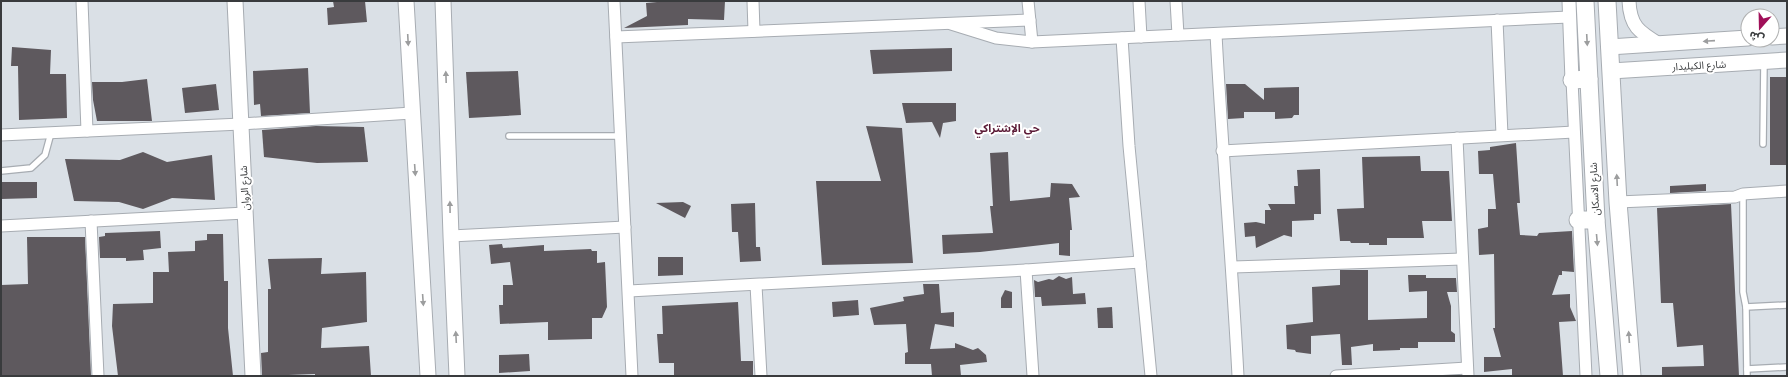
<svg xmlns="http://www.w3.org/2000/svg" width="1788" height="377" font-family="Helvetica,'Noto Sans Arabic',sans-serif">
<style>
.building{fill:#5e595e}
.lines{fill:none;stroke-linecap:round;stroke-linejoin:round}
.service-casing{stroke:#a7acb2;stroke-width:8}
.minor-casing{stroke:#a7acb2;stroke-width:13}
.tertiary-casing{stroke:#a7acb2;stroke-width:15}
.secondary-casing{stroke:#a7acb2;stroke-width:17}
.primary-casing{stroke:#a7acb2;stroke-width:19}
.service{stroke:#fff;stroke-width:5.5}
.minor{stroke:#fff;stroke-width:11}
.tertiary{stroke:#fff;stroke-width:13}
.secondary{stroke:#fff;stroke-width:15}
.primary{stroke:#fff;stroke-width:17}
.oneway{fill:#9c9d9e}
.labels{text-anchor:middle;stroke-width:4;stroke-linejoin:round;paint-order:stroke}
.street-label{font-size:10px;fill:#393b3d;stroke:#fff}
.neighbourhood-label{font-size:11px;font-weight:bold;fill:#5a1935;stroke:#fff}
</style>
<rect width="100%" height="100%" fill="#dae0e6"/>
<g class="building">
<path d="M333,1H365L367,22L328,25L327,8L334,7Z"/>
<path d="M668,1H725L724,20L688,19V25L624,28L647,16L646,3Z"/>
<path d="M12,47L51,50L50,74H66L67,118L19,120L18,66H11Z"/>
<path d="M952,48V71L873,74L870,50Z"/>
<path d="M308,68L310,113L261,116L260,104L254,105L253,71Z"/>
<path d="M518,71L521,115L469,118L466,72Z"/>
<rect x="1770" y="77" width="17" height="88"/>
<path d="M147,79L152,121H97L93,100L92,82H122Z"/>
<path d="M216,84L219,110L185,113L182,88Z"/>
<path d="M1226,84H1245L1264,100V88L1299,87V115H1294L1292,118L1275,119V112H1244V118L1228,119Z"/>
<path d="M902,103H956V121L943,123L940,138L932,122L906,123Z"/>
<path d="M316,126L364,127L368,162L317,163L264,157L262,130Z"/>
<path d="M866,126L902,128L913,263L822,265L816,181H881Z"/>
<path d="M1516,143L1520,203H1517L1520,235L1537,236L1539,233L1572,231L1574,272L1562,271V275H1559L1552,295L1570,294V307L1576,321L1559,322L1563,376H1512V369L1484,372V357H1501L1493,328H1495L1494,254L1479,255L1478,229L1488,227V209H1496L1493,174H1479L1478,151L1490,150V147Z"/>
<path d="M143,152L167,162L212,155L215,200L172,198L143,209L119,202L74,201L65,159L120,160Z"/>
<path d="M1008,152L1010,201L1050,197L1051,183L1072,184L1080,197L1069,198L1072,230H1070V256L1059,255V243L980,252L943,254L942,235L993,233L990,206H993L990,153Z"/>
<path d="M1420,156L1421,171H1449L1452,221H1422L1424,238H1387V245H1369V243H1351L1350,241H1340L1337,209L1364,208L1362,157Z"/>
<path d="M1320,169L1321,214H1314V220L1292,221V237L1284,235L1256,248L1255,236L1245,237L1244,223L1256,222L1265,224V210H1271L1268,204H1295L1294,186H1298L1297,170Z"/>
<path d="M1,182H37V198L1,199Z"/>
<path d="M1706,184V191L1670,193V186Z"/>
<path d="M683,202L691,206L685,218L656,203Z"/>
<path d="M755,203L756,247H760L761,261L740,262L738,232H732L731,204Z"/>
<path d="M1731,204L1739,376H1662V367L1704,366L1703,345L1677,347L1673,303H1661L1657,208Z"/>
<path d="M160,231L161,248L143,250L144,260L126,261V258H100L99,237L105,236V233Z"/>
<path d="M207,234H223L224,281H228V328L233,376H118L112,326L113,304L153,303V272H169L168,252L195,251V241L207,240Z"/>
<path d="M27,237H85L91,376H1V285L28,284Z"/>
<path d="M502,244L503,248L544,245V251L591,249L592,251H597V263L605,262L607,307L602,318H592V339L548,340V322L500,324L499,305H503V285H513L510,262L491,264L489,245Z"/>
<path d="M658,257H683V275L658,276Z"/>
<path d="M322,258L321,274L366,272L367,322L322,328L321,348L369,346L371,376H315V374L262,376L261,353L268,352V289H271L268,259Z"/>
<path d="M1340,270H1368V320L1427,318V291L1409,292L1408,275H1426V278H1456L1457,292H1447L1451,306V331L1455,334V342H1418V348H1400V350L1373,351V344L1351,347L1352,365H1342L1340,334L1311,336V354L1296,352L1295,350L1287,349L1286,325L1313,322L1312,287L1340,285Z"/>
<path d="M1059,276L1066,279L1072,277L1073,294L1085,293L1086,304L1042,306L1041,297H1035L1034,280L1038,282L1049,279L1053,280Z"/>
<path d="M923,284H939L941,313L954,312V327L935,324L930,349L955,348V343L973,350L978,348L986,355L987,362L960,365L961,376H932L931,364H905V353L908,352L906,324L874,325L870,308L904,301L903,297L924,294Z"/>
<path d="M1005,290L1012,292V308H1001V298Z"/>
<path d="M858,300L859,315L833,317L832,302Z"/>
<path d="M738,302L741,361H753V375L674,376V363H659L657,334H663L662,306Z"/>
<path d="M1112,307L1113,328H1098L1097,308Z"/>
<path d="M529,354L530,371L499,373V355Z"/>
</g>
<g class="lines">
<defs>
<g id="service">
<path d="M509,136H620"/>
<path d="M1763,144L1764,62"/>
<path d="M1,171L31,168L45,155L51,133"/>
<path d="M1743,194V292L1746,307L1747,376"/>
<path d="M1746,307L1787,305"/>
<path d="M1747,369L1787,367"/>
</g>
<g id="minor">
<path d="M82,1L87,131"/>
<path d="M614,1L632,376"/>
<path d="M753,1L754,31"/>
<path d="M1028,1L1032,42"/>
<path d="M1139,1L1141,37"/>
<path d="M1176,1L1178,35"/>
<path d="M1497,20L1502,135"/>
<path d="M951,24L996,38L1032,42L1569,17"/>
<path d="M1216,34C1222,148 1232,262 1238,376"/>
<path d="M616,37L1030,20"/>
<path d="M1122,38L1129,146L1151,376"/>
<path d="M1572,80L1586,376"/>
<path d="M1,135L241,124L412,113"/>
<path d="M1457,138L1468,376"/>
<path d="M1222,151L1574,132"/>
<path d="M1618,202L1735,197L1743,194L1787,191"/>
<path d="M91,221L98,376"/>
<path d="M1,226L245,213"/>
<path d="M451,236L625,227"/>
<path d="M1233,267L1462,259"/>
<path d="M1026,270L1033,376"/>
<path d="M756,285L761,376"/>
<path d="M629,291L1026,270L1140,262"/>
<path d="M1336,376L1467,368"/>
</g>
<g id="tertiary">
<path d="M1569,1L1572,80"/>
<path d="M1629,1C1630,26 1639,32 1659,44"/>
</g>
<g id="secondary">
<path d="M235,1L253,376"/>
<path d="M406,1L428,376"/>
<path d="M443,1L451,236L457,376"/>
<path d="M1772,37L1787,36"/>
<path d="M1609,47L1748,38"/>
<path d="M1611,71L1787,60"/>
</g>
<g id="primary">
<path d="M1585,1L1596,220L1609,376"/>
<path d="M1607,1L1618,202L1632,376"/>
<path d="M1572,80L1589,79"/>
<path d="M1578,220H1596"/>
</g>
</defs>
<use href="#service" class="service-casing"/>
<use href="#minor" class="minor-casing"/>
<use href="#tertiary" class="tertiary-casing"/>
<use href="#secondary" class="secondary-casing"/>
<use href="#primary" class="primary-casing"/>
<use href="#service" class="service"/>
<use href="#minor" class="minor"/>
<use href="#tertiary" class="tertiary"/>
<use href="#secondary" class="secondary"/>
<use href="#primary" class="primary"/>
</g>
<defs><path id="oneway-solid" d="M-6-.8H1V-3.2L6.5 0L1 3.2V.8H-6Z"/></defs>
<g class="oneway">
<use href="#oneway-solid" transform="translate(408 40) rotate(87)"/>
<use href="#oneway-solid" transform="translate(1587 40) rotate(87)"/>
<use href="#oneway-solid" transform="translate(1709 41) rotate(176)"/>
<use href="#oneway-solid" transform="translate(446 77) rotate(-92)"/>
<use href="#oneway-solid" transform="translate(415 170) rotate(86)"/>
<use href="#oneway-solid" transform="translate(1617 180) rotate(-93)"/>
<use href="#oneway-solid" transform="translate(450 207) rotate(-91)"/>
<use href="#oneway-solid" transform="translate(1597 240) rotate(85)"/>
<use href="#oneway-solid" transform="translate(423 300) rotate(86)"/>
<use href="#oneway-solid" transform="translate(456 337) rotate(-93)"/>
<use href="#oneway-solid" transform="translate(1629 337) rotate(-94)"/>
</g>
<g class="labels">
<g class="street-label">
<text transform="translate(1699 65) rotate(-3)" y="4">شارع الكيليدار</text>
<text transform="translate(244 188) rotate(-93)" y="4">شارع الروان</text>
<text transform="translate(1594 189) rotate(-93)" y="4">شارع الاسكان</text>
</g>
<g class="neighbourhood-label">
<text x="1007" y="132">حي الإشتراكي</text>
</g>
</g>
<rect width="1788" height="377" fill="none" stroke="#393b3d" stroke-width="4"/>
<g transform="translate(1760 28) rotate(200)"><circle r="19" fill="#ffffff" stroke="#b0b1b1"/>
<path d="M0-3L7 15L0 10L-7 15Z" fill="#a01059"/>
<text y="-6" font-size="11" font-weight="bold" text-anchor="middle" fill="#393b3d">ش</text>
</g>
</svg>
